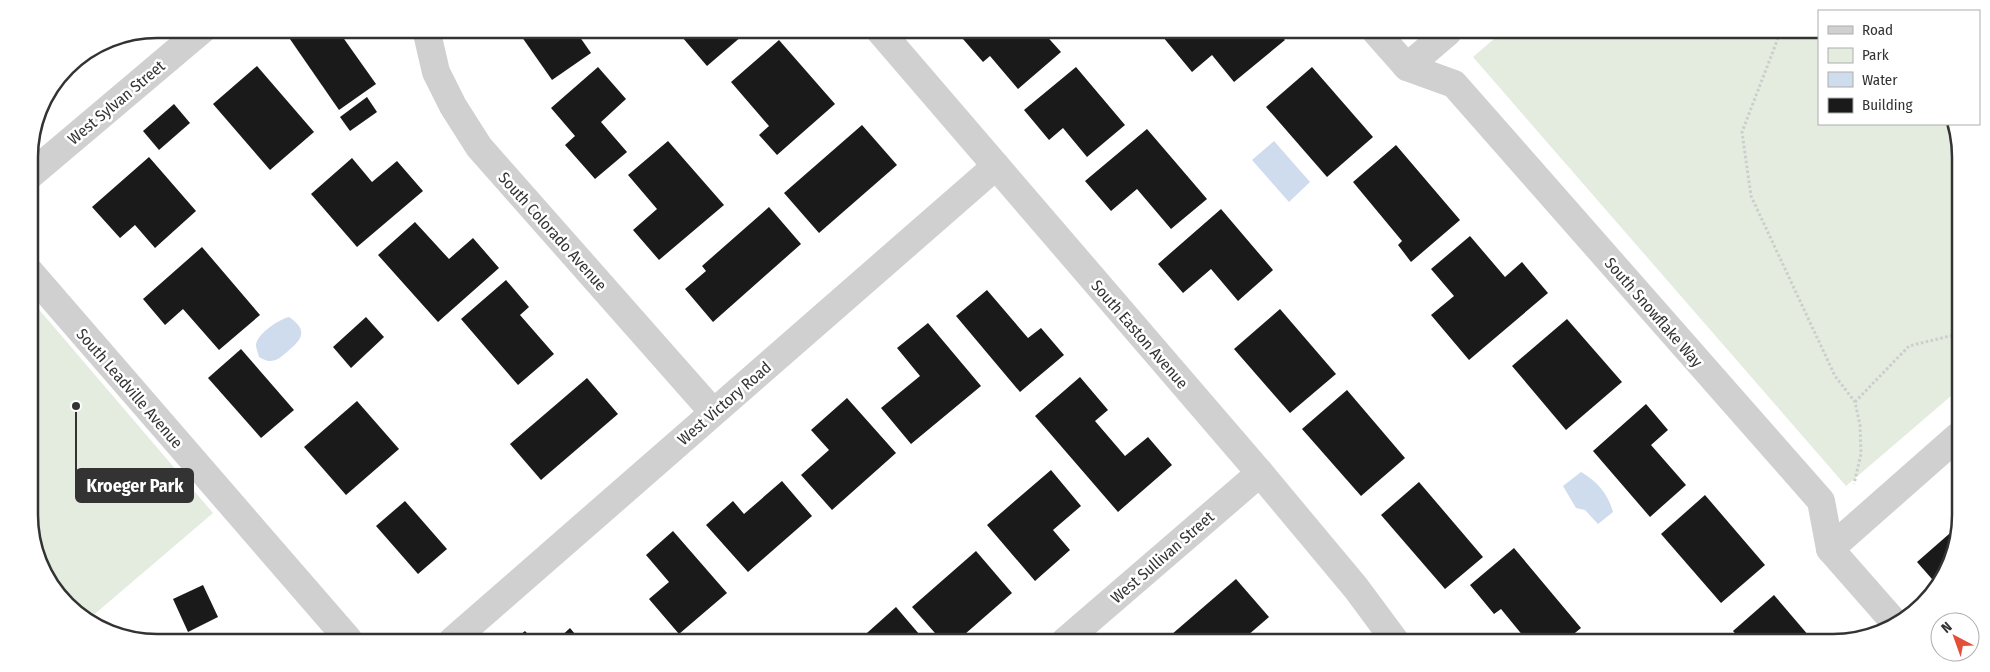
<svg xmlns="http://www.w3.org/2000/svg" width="1990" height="672" font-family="'Fira Sans Condensed',sans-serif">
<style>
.green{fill:#e3ecdf}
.water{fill:#cfdced}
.building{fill:#1a1a1a}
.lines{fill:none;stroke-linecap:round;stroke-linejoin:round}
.path{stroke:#cdcdcd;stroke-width:3;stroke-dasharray:2.5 2.5;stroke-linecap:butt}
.street{stroke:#d0d0d0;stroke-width:28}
.labels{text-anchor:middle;stroke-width:5;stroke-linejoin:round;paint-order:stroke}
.street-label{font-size:16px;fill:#333;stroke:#fff}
.rim{fill:none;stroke:#333;stroke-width:2.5}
.leader{fill:none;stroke:#333;stroke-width:2}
.callout-dot{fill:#333;stroke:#fff;stroke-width:2}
.callout{fill:#333;stroke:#333;stroke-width:2}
.callout-label{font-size:18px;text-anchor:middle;font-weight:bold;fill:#fff}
</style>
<rect width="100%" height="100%" fill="#fff"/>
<g class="green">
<path d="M1502,32L1819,33V124H1955C1964,142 1957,159 1951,176L1959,197L1958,390L1846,486L1473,57Z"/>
<path d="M30,299L213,513L90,618L61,600L31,540Z"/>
</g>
<g class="water">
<path d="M1274,141L1310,182L1289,202L1252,160Z"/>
<path d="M289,317C309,331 302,339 287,352C281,357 277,361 270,361C266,361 263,359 259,357C258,353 256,348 256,345C257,334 279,319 289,317Z"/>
<path d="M1581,472C1597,481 1608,494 1613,512L1598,524L1585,510L1576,508L1563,486Z"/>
</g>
<g class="building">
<path d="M283,29H337L376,84L339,110Z"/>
<path d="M517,30H575L591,53L552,80Z"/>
<path d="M676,30H749L707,66Z"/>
<path d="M956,31H1042L1061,52L1018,89L990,56L983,62Z"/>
<path d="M1169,31L1277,32L1285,40L1234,82L1212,55L1192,72L1163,37Z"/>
<path d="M779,40L835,104L777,155L759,135L769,126L731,82Z"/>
<path d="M257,66L314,132L270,170L213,104Z"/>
<path d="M598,67L626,99L601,122L627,152L595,179L565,145L575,136L551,108Z"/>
<path d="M1076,67L1125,125L1087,157L1063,128L1049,140L1024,110Z"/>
<path d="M1312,67L1373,137L1327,177L1266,107Z"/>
<path d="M367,97L377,112L350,131L340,117Z"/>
<path d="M174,104L190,123L159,150L143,131Z"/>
<path d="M862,125L897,165L819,233L784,193Z"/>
<path d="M1147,129L1207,199L1171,229L1137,189L1111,211L1085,181Z"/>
<path d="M668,141L724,205L659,260L633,230L657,209L628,175Z"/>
<path d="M1396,145L1460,220L1411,262L1398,245L1402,241L1353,182Z"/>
<path d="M149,157L196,211L155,248L135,225L120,238L92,207Z"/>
<path d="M352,158L372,182L397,161L423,191L357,247L311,194Z"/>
<path d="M769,207L801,244L713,322L685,289L706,271L702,266Z"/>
<path d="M1221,209L1273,270L1238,301L1211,269L1183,293L1158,264Z"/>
<path d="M415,222L449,259L473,238L499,268L438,322L378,255Z"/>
<path d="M1470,236L1505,277L1522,262L1548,293L1469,360L1431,315L1454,296L1431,269Z"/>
<path d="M202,247L260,315L219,350L183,309L165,325L143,299Z"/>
<path d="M506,280L529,307L520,315L554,354L518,385L461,319Z"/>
<path d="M987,290L1028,338L1041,328L1064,355L1020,392L956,316Z"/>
<path d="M1280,309L1336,374L1290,413L1234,349Z"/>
<path d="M366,317L384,337L351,368L333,347Z"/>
<path d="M1567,319L1622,382L1566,430L1512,366Z"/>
<path d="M928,323L981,386L911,444L881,408L920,376L897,348Z"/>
<path d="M241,349L294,410L261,438L208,378Z"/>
<path d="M1080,377L1108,410L1095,421L1125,456L1148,437L1172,465L1118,512L1035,416Z"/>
<path d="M587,378L618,414L541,480L510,444Z"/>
<path d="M1347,390L1405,458L1361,496L1302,429Z"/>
<path d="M847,398L896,453L832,510L801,475L829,450L811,430Z"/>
<path d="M357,401L399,449L346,495L304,447Z"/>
<path d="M1646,404L1668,430L1651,445L1686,485L1650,517L1593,451Z"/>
<path d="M1051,470L1081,506L1053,530L1070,550L1035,581L987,525Z"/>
<path d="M782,481L812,516L748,572L706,525L733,501L744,514Z"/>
<path d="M1419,482L1483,557L1445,589L1381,515Z"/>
<path d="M1705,495L1765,565L1721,603L1661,534Z"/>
<path d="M405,501L447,549L418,574L376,526Z"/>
<path d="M1957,527V549L1939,587L1917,562Z"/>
<path d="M673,531L727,593L679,634L649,599L669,582L646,555Z"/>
<path d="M1514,548L1581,628L1564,642H1528L1501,609L1494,614L1470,585Z"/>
<path d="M976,551L1012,593L957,641H942L912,607Z"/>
<path d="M1236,579L1269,617L1240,642L1164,641Z"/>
<path d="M203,585L218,617L188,632L173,599Z"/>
<path d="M1774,595L1815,643H1743L1733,631Z"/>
<path d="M896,607L925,641H858Z"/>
<path d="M570,628L580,640H557Z"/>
<path d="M525,631L533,640H514Z"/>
</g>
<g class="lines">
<g class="path">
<path d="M1780,33L1742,132L1751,196L1835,376L1855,402L1860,425L1861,454L1854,484"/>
<path d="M1855,402L1909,346L1958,334"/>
</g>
<g class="street">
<path d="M426,29L436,72L453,106L479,147L713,412"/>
<path d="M880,31L1260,473L1356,588L1396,642"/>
<path d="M1376,32L1407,67L1454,84L1821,501L1830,549L1895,623"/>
<path d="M1407,67L1448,32"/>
<path d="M29,176L203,29"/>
<path d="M30,272L348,639"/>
<path d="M1830,549L1957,437"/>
<path d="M453,640L996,166"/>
<path d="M1065,641L1260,473"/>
</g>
</g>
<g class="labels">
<g class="street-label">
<text transform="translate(116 102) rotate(-40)" y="6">West Sylvan Street</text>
<text transform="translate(553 231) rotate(48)" y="6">South Colorado Avenue</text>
<text transform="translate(1654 312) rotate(49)" y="6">South Snowflake Way</text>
<text transform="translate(1140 334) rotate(49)" y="6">South Easton Avenue</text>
<text transform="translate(130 388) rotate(49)" y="6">South Leadville Avenue</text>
<text transform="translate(724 403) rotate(-41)" y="6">West Victory Road</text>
<text transform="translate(1162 557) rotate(-41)" y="6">West Sullivan Street</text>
</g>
</g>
<path d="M0 0H1990V672H0ZM157 38H1833A119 119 0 0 1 1952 157V515A119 119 0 0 1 1833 634H157A119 119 0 0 1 38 515V157A119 119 0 0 1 157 38Z" fill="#fff" fill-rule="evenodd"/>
<path class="rim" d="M157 38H1833A119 119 0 0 1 1952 157V515A119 119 0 0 1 1833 634H157A119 119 0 0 1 38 515V157A119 119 0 0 1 157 38Z"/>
<path class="leader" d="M76 406L76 485"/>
<circle class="callout-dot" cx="76" cy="406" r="5"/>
<rect class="callout" x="76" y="469" width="117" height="33" rx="5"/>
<g class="callout-label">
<text x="135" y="492">Kroeger Park</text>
</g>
<rect x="1818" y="10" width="162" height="115" fill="#ffffff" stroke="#adadad"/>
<rect x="1828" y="26" width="25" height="8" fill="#d0d0d0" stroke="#adadad"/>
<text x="1862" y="35" font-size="15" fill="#333333">Road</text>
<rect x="1828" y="48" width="25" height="15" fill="#e3ecdf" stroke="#adadad"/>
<text x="1862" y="60" font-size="15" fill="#333333">Park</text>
<rect x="1828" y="72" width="25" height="15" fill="#cfdced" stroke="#adadad"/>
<text x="1862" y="85" font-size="15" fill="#333333">Water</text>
<rect x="1828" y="98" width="25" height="15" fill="#1a1a1a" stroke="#adadad"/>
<text x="1862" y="110" font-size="15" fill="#333333">Building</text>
<g transform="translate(1955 637) rotate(319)"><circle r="24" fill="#ffffff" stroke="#adadad"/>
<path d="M0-4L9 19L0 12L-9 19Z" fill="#e34f3b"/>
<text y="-8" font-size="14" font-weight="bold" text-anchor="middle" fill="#333333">N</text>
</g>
</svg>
